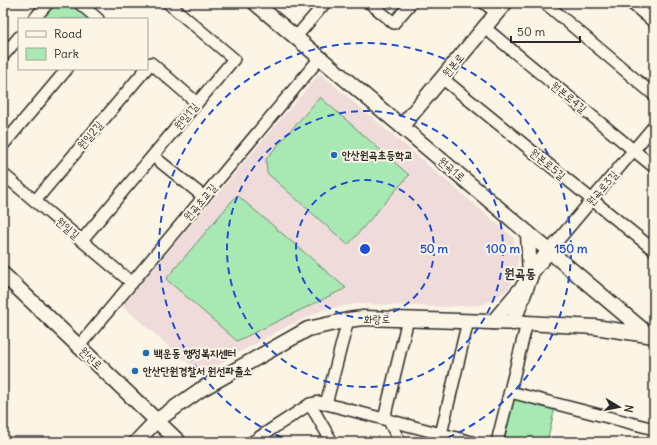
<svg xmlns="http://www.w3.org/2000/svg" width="657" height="445" font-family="Delius,'Poor Story',sans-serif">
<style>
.built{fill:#efdcda}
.green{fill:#a8e9b3;stroke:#6a8a6f}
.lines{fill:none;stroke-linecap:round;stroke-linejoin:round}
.minor-casing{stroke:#2b2b2b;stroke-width:14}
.tertiary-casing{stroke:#2b2b2b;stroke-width:17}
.minor{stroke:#fcf5e5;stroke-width:11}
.tertiary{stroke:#fcf5e5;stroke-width:14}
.ring{fill:none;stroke:#1d4ed8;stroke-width:2;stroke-dasharray:7 5}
.poi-dot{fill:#1f6fb2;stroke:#fcf5e5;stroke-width:1.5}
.labels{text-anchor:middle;stroke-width:4;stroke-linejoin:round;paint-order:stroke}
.street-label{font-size:11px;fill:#2b2b2b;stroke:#fcf5e5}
.poi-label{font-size:11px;font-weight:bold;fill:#2b2b2b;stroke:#fcf5e5;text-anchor:start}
.quarter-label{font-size:13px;font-weight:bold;fill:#2b2b2b;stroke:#fcf5e5}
.centre{fill:#1d4ed8;stroke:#fcf5e5;stroke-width:2}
.ring-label{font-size:12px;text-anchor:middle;font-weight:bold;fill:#1d4ed8;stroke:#fcf5e5;stroke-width:4;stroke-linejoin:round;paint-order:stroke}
</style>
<rect width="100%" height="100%" fill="#fcf5e5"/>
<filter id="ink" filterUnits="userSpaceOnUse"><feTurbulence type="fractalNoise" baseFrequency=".025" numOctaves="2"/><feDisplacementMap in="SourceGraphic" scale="8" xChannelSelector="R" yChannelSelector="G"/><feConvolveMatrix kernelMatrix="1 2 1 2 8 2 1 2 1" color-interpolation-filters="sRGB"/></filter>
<g filter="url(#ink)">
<path class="built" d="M320,73L513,237L519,257L515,275L508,289L495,299L481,305L443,307L358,304L325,309L288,326L240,352L202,375L122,306Z"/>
<g class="green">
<path d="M52,3H71L90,19H41Z"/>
<path d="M320,97L409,175L348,245L267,173L266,159Z"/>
<path d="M237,195L346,288L237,341L166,279Z"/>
<path d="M515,396L555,407L547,442H502Z"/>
</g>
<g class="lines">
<defs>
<g id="minor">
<path d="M79,3L98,19"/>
<path d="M370,3L394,23L411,3"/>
<path d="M484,3L497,13"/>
<path d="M545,3L654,95"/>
<path d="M631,3L654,22"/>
<path d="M34,19L48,3"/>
<path d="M485,28L654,167"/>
<path d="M296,37L325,3"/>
<path d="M3,56L19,37"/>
<path d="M151,63L197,103"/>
<path d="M442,78L654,250"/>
<path d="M3,145L67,69"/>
<path d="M153,156L204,197"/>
<path d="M3,174L132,283"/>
<path d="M35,201L146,69"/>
<path d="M82,240L234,59L168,3"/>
<path d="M549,251L654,126"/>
<path d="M79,346L320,58"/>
<path d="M510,392L654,429"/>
<path d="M310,404L332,442"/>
<path d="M326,404L348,320"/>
<path d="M384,419L408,319"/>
<path d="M389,421L400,442"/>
<path d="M441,434L468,321"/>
<path d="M252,442L310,404L319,402L472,442"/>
<path d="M497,442L527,323"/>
</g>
<g id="tertiary">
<path d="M255,3L649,335"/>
<path d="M402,126L505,3"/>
<path d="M3,274L179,442"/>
<path d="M493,322L530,278L528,233"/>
<path d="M513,323L532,272L549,251"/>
<path d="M136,442L156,421L200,390L308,329L348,320L363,318L527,323L595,327L654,336"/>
</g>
</defs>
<use href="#minor" class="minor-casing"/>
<use href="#tertiary" class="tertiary-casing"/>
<use href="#minor" class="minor"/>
<use href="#tertiary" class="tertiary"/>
</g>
</g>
<g class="ring">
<circle cx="365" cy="249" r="69"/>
<circle cx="365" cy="249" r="138"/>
<path d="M293 442A206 206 0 1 1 437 442"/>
</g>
<g class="poi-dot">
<circle cx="334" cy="155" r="4"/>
<circle cx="146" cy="353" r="4"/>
<circle cx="135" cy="371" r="4"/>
</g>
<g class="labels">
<g class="street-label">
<text transform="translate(453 65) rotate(-50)" y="4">원본로</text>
<text transform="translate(569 97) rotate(39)" y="4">원본로4길</text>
<text transform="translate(186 116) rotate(-50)" y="4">원일1길</text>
<text transform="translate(90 135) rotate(-50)" y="4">원일2길</text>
<text transform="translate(548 164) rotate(39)" y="4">원본로5길</text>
<text transform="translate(452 169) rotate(40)" y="4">원곡1로</text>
<text transform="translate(602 188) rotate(-50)" y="4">원곡로3길</text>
<text transform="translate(200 202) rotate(-50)" y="4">원곡초교길</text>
<text transform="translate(68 228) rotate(40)" y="4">원일길</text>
<text x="377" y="323">화랑로</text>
<text transform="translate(91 358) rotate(44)" y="4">원선로</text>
</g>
<g class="poi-label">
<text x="342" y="159">안산원곡초등학교</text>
<text x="154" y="357">백운동 행정복지센터</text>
<text x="143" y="375">안산단원경찰서 원선파출소</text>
</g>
<g class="quarter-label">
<text x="520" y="278">원곡동</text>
</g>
</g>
<circle cx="365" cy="249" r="6" class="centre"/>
<g class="ring-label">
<text x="434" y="253">50 m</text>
<text x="503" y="253">100 m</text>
<text x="571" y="253">150 m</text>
</g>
<rect width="657" height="445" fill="none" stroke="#fcf5e5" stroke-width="16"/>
<rect x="8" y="8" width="641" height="429" fill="none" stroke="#2b2b2b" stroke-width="1.5" filter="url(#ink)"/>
<rect x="18" y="18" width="130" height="52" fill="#fcf5e5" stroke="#a8a49b"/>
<rect x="26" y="31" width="20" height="6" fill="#fcf5e5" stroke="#a8a49b"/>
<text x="54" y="38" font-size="12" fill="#2b2b2b">Road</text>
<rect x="26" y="48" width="20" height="12" fill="#a8e9b3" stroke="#a8a49b"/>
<text x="54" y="58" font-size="12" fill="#2b2b2b">Park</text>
<g transform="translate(619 407) rotate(100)" stroke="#fcf5e5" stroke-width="3" paint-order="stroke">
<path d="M0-3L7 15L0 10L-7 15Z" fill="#2b2b2b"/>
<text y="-6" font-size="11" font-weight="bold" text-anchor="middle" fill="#2b2b2b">N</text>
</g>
<path d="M511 36v6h69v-6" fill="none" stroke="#2b2b2b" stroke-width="2"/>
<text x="517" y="36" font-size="12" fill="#2b2b2b" stroke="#fcf5e5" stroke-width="3" paint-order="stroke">50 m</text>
</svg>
